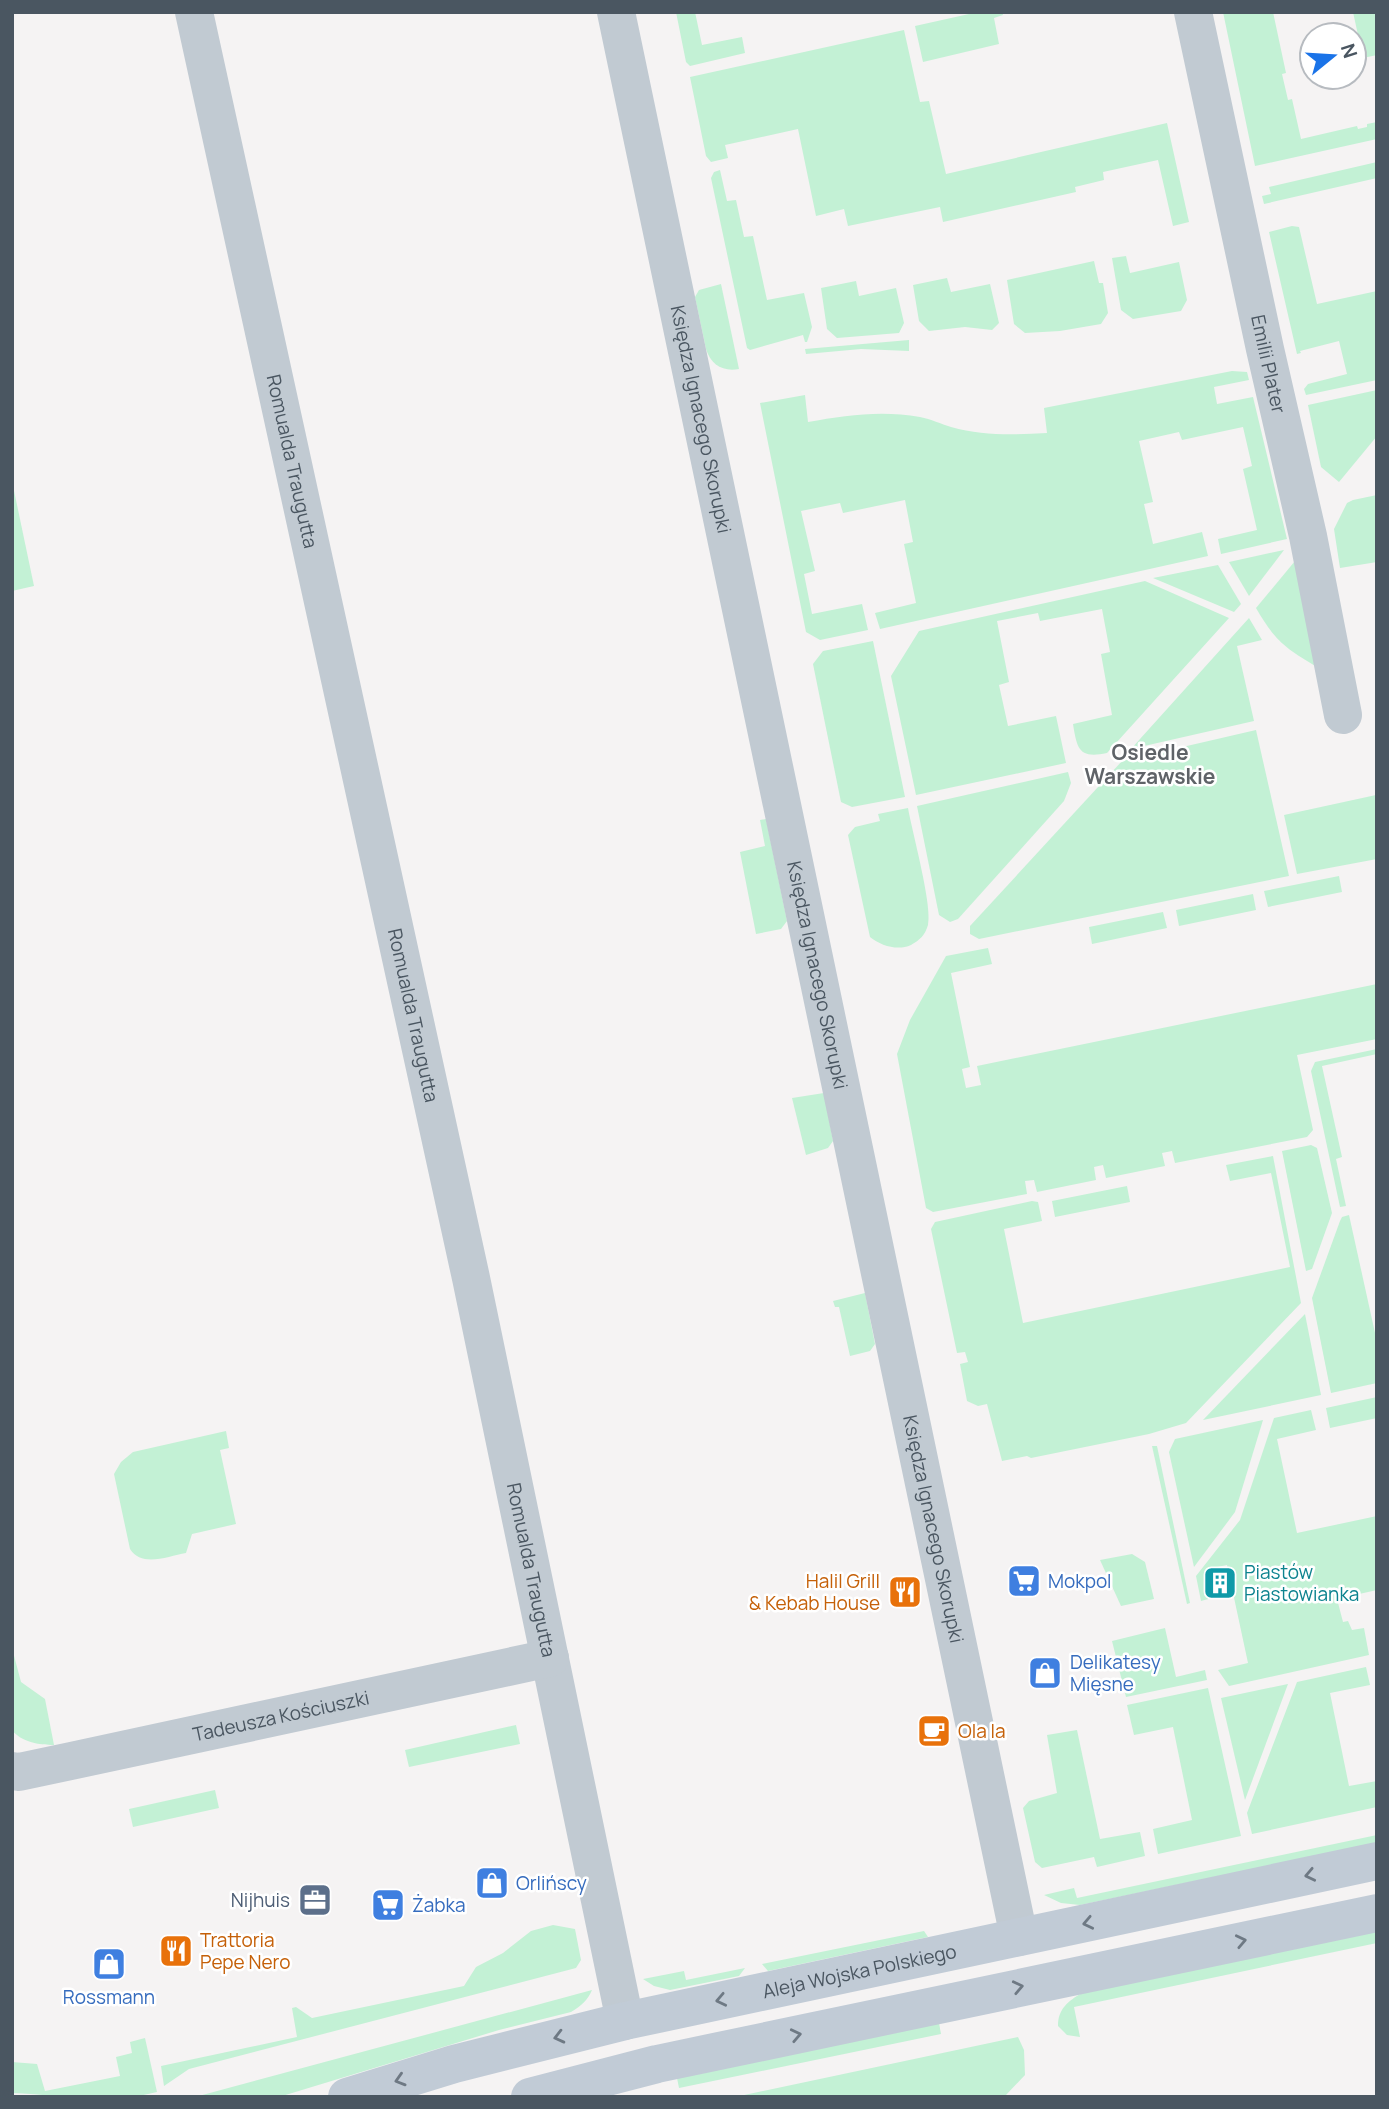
<svg xmlns="http://www.w3.org/2000/svg" width="1389" height="2109" font-family="Manrope,sans-serif">
<style>
.green{fill:#c3f1d5}
.lines{fill:none;stroke-linecap:round;stroke-linejoin:round}
.street{stroke:#c1cad2;stroke-width:38}
.secondary{stroke:#c1cbd6;stroke-width:38}
.oneway{stroke:#6e7984}
.labels{text-anchor:middle;stroke-width:5;stroke-linejoin:round;paint-order:stroke}
.street-label{font-size:19px;fill:#4a5661;stroke:#fff}
.culture-label{font-size:19px;fill:#0d838f;stroke:#fff;text-anchor:start}
.food-label{font-size:19px;fill:#c56008;stroke:#fff;text-anchor:start}
.shop-label{font-size:19px;fill:#366cbe;stroke:#fff;text-anchor:start}
.service-label{font-size:19px;fill:#4e5e75;stroke:#fff;text-anchor:end}
.neighbourhood-label{font-size:21px;font-weight:bold;fill:#5f6368;stroke:#fff}
</style>
<rect width="100%" height="100%" fill="#f5f3f3"/>
<g class="green">
<path d="M676,12H695L702,45L742,37L745,53L690,66L686,62Z"/>
<path d="M978,12H1002L1003,15L994,18L999,44L923,62L915,26Z"/>
<path d="M1223,12H1273L1286,73L1282,74L1288,100L1292,99L1301,139L1357,126L1358,129L1367,127V124L1377,122V139L1255,166Z"/>
<path d="M1353,12H1377V55L1363,58Z"/>
<path d="M904,30L920,102L929,101L946,174L1167,123L1189,222L1173,226L1158,160L1103,172L1104,180L1075,187L1076,192L943,222L940,207L848,226L844,209L816,216L798,129L725,145L728,158L711,162L706,156L690,77Z"/>
<path d="M1377,162V178L1264,204L1262,196L1271,194L1269,187Z"/>
<path d="M720,170L727,201L736,200L744,237L753,236L767,300L804,293L812,327L807,342H805L803,335L750,350L747,348L711,178L714,172Z"/>
<path d="M1292,226L1299,227L1317,304L1377,291V380L1306,395L1304,389L1308,384L1347,374L1339,341L1300,351L1301,353L1297,354L1269,232Z"/>
<path d="M1126,256L1130,273L1179,262L1187,300L1181,311L1133,319L1121,310L1112,258Z"/>
<path d="M1094,261L1099,283H1103L1108,313L1101,324L1060,331L1025,333L1014,324L1007,280Z"/>
<path d="M947,278L951,292L990,284L999,323L992,330L965,327L929,331L919,321L913,285Z"/>
<path d="M856,281L859,296L896,288L904,323L899,333L837,338L827,329L821,288Z"/>
<path d="M721,284L739,369C723,372 711,365 706,349L695,297L699,290Z"/>
<path d="M909,340V351L861,349L806,354L805,349Z"/>
<path d="M1232,371L1247,372L1249,380L1214,387L1217,404L1253,397L1287,539L1221,554L1218,539L1257,530L1243,469L1252,466L1243,427L1182,440L1179,432L1139,441L1153,502L1144,504L1153,544L1202,532L1208,556L880,629L875,613L916,603L904,544L913,542L905,500L843,513L840,503L801,511L815,571L804,574L812,614L862,604L868,630L820,640L806,632L760,403L805,395L808,422C846,415 882,410 920,417C931,419 941,424 951,427C983,436 1014,435 1047,433L1044,408Z"/>
<path d="M1377,390V436L1339,482L1321,467L1308,405Z"/>
<path d="M12,481L34,586L12,591Z"/>
<path d="M1377,495V562L1340,568L1334,529L1347,503L1353,500Z"/>
<path d="M1284,550L1249,596L1229,562Z"/>
<path d="M1295,561L1317,667C1285,648 1275,641 1256,608Z"/>
<path d="M1218,565L1241,604L1234,612L1153,578Z"/>
<path d="M1145,581L1229,618L1107,753C1079,759 1077,749 1073,724L1112,715L1101,654L1110,652L1102,609L1040,621L1038,613L997,621L1009,682L999,685L1008,726L1056,716L1066,763L916,795L891,676L919,631Z"/>
<path d="M1249,618L1262,640L1237,646L1254,721L1131,749Z"/>
<path d="M873,641L905,797L852,807L841,802L813,664L823,651Z"/>
<path d="M1256,730L1289,876L979,939L970,934V926L1122,761Z"/>
<path d="M1068,772L1071,783L1064,801L958,919L950,922L939,915L917,806Z"/>
<path d="M1376,795L1377,859L1297,874L1284,815Z"/>
<path d="M908,808C912,831 933,907 928,925C925,935 920,940 911,945C898,951 881,946 870,937L848,835L855,827L880,821L878,814Z"/>
<path d="M766,819L787,921L781,929L756,934L740,852L765,846L760,820Z"/>
<path d="M1339,876L1342,892L1268,907L1264,891Z"/>
<path d="M1253,894L1256,910L1179,926L1176,910Z"/>
<path d="M1163,912L1167,928L1092,944L1089,927Z"/>
<path d="M988,948L992,964L951,973L970,1067L962,1069L966,1088L981,1085L977,1066L1377,984V1039L1297,1055L1313,1130L1307,1137L1175,1163L1172,1151L1162,1153L1165,1166L1106,1178L1103,1165L1094,1167L1096,1180L1037,1192L1034,1180L1025,1181L1027,1194L933,1212L926,1208L897,1054L910,1020L946,956Z"/>
<path d="M1377,1049V1054L1322,1066L1342,1157L1336,1159L1346,1206L1340,1207L1311,1071L1315,1062Z"/>
<path d="M824,1093L833,1141L828,1148L806,1155L792,1098Z"/>
<path d="M1311,1145L1317,1148L1332,1213L1312,1269L1306,1271L1282,1151Z"/>
<path d="M1273,1156L1301,1303L1186,1423L1149,1434L1031,1458L1027,1456L1002,1461L987,1404L978,1406L967,1401L960,1364L968,1362L965,1352L957,1353L931,1229L935,1222L1032,1201L1038,1202L1042,1221L1004,1229L1023,1323L1290,1267L1271,1173L1230,1181L1226,1165Z"/>
<path d="M1127,1186L1130,1202L1055,1217L1052,1201Z"/>
<path d="M1349,1215L1377,1342V1383L1331,1393L1312,1298L1340,1221L1342,1217Z"/>
<path d="M865,1293L875,1344L870,1351L850,1356L839,1307H835L833,1301Z"/>
<path d="M1305,1314L1321,1395L1203,1420Z"/>
<path d="M1377,1397V1418L1330,1428L1326,1408Z"/>
<path d="M1311,1410L1316,1430L1277,1439L1297,1533L1377,1516V1590L1337,1599L1343,1622L1348,1621L1352,1630L1364,1628L1369,1655L1229,1686L1218,1670L1248,1663L1227,1565L1208,1569L1212,1598L1201,1601L1196,1576L1240,1520L1274,1418Z"/>
<path d="M1263,1420L1235,1512L1194,1567L1169,1452L1175,1439Z"/>
<path d="M226,1431L229,1448L220,1450L236,1524L192,1534L186,1553C168,1556 142,1568 130,1549L114,1474L121,1462L133,1452Z"/>
<path d="M1152,1446H1157L1190,1603L1187,1604Z"/>
<path d="M1132,1554L1145,1562L1154,1599L1121,1606L1100,1560Z"/>
<path d="M1165,1628L1176,1677L1205,1670L1207,1680L1126,1697L1112,1641Z"/>
<path d="M12,1648L21,1682L45,1699L54,1745C39,1745 21,1742 12,1730Z"/>
<path d="M1366,1667L1370,1685L1330,1693L1349,1786L1377,1781V1807L1252,1834L1247,1813L1297,1682Z"/>
<path d="M1288,1684L1245,1800L1221,1698Z"/>
<path d="M1208,1688L1241,1836L1158,1854L1153,1829L1192,1820L1173,1727L1134,1735L1127,1705Z"/>
<path d="M516,1725L520,1744L409,1767L405,1750Z"/>
<path d="M1077,1730L1100,1839L1140,1832L1145,1856L1097,1867L1094,1857L1042,1868L1035,1862L1023,1808L1029,1801L1057,1793L1047,1735Z"/>
<path d="M215,1790L219,1808L133,1827L129,1809Z"/>
<path d="M1377,1835V1843L1080,1905L1061,1903L1044,1895L1074,1888L1077,1898Z"/>
<path d="M553,1925L575,1929L581,1960L576,1968L189,2069L164,2086L161,2066L297,2037L292,2008L296,2007L312,2018L464,1986L476,1967L503,1953L531,1931Z"/>
<path d="M924,1931L928,1937L768,1971L762,1964Z"/>
<path d="M1377,1931V1943L1074,2007L1080,2037L1067,2035L1058,2026C1058,2009 1068,2001 1082,1993Z"/>
<path d="M745,1968L739,1976L670,1990L654,1986L643,1979L684,1971L686,1980Z"/>
<path d="M592,1990C588,2000 581,2006 571,2012L499,2030L279,2097H195Z"/>
<path d="M939,2023L941,2034L679,2088L677,2078Z"/>
<path d="M1018,2037L1024,2050L1025,2075L1006,2095L1000,2097H735Z"/>
<path d="M145,2038L157,2092C111,2104 59,2095 12,2093V2062L37,2064L45,2091L120,2076L116,2057L132,2053L130,2042Z"/>
</g>
<g class="lines">
<g class="street">
<path id="s1" d="M194,12L471,1278L625,2021"/>
<path id="s2" d="M616,12L1019,1937"/>
<path id="s3" d="M1193,12L1265,349L1308,536L1343,715"/>
<path id="s4" d="M12,1771L19,1772L71,1761L550,1658"/>
</g>
<g class="secondary">
<path id="s5" d="M347,2097L454,2064L625,2021L1377,1861"/>
<path d="M530,2097L657,2064L1377,1913"/>
</g>
</g>
<defs><path id="oneway-chevron" d="M-2-3.5L2.5 0L-2 3.5" fill="none" stroke-width="1.6" stroke-linecap="round" stroke-linejoin="round" transform="scale(1.75)"/></defs>
<g class="oneway">
<use href="#oneway-chevron" transform="translate(1310 1875) rotate(168)"/>
<use href="#oneway-chevron" transform="translate(1088 1923) rotate(168)"/>
<use href="#oneway-chevron" transform="translate(1241 1941) rotate(-12)"/>
<use href="#oneway-chevron" transform="translate(1018 1987) rotate(-12)"/>
<use href="#oneway-chevron" transform="translate(721 2000) rotate(168)"/>
<use href="#oneway-chevron" transform="translate(796 2035) rotate(-12)"/>
<use href="#oneway-chevron" transform="translate(559 2037) rotate(166)"/>
<use href="#oneway-chevron" transform="translate(400 2080) rotate(163)"/>
</g>
<defs>
<symbol id="supermarket-square" viewBox="-11 -11 22 22"><rect x="-9" y="-9" width="18" height="18" rx="4" fill="#3f7fe0" stroke="#fff"/><path d="M-6-5.5h2.5l.6 2H6L4.5 2H-2.5L-4.4-4H-6ZM-1.5 3.2a1.3 1.3 0 1 0 .1 0ZM3 3.2a1.3 1.3 0 1 0 .1 0Z" fill="#fff"/></symbol>
<symbol id="building-square" viewBox="-11 -11 22 22"><rect x="-9" y="-9" width="18" height="18" rx="4" fill="#0f9aa8" stroke="#fff"/><path d="M-4-6H4V6H1V3H-1V6H-4ZM-2.5-4.3h1.7v1.8h-1.7ZM.8-4.3h1.7v1.8H.8ZM-2.5-1h1.7V.8h-1.7ZM.8-1h1.7V.8H.8Z" fill="#fff"/></symbol>
<symbol id="restaurant-square" viewBox="-11 -11 22 22"><rect x="-9" y="-9" width="18" height="18" rx="4" fill="#e8710a" stroke="#fff"/><path d="M-5-6h1v4h1v-4h1v4h1v-4h1v5L-1.5 .5V6h-2V.5L-5-1ZM5-6V6H3V1.5H1.5Q1.5-4 5-6Z" fill="#fff"/></symbol>
<symbol id="shop-square" viewBox="-11 -11 22 22"><rect x="-9" y="-9" width="18" height="18" rx="4" fill="#3f7fe0" stroke="#fff"/><path d="M-5-2.5h2.3a2.7 3.5 0 0 1 5.4 0H5L5.5 6h-11ZM-1.5-2.5h3a1.5 2.3 0 0 0-3 0Z" fill="#fff"/></symbol>
<symbol id="cafe-square" viewBox="-11 -11 22 22"><rect x="-9" y="-9" width="18" height="18" rx="4" fill="#e8710a" stroke="#fff"/><path d="M-5.5-4.5H6V0H3Q3 3.5 0 3.5H-2.5Q-5.5 3.5-5.5 0ZM3-3.2v2h1.7v-2ZM-6 4.5H4V6H-6Z" fill="#fff"/></symbol>
<symbol id="office-square" viewBox="-11 -11 22 22"><rect x="-9" y="-9" width="18" height="18" rx="4" fill="#5c6f8a" stroke="#fff"/><path d="M-6-3h4V-5.5h4V-3h4V5H-6ZM-1-4.5V-3h2v-1.5ZM-6 0V1H6V0Z" fill="#fff"/></symbol>
</defs>
<g fill-rule="evenodd">
<use href="#supermarket-square" x="1005" y="1562" width="38" height="38"/>
<use href="#building-square" x="1201" y="1564" width="38" height="38"/>
<use href="#restaurant-square" x="886" y="1573" width="38" height="38"/>
<use href="#shop-square" x="1026" y="1654" width="38" height="38"/>
<use href="#cafe-square" x="915" y="1712" width="38" height="38"/>
<use href="#shop-square" x="473" y="1864" width="38" height="38"/>
<use href="#office-square" x="296" y="1881" width="38" height="38"/>
<use href="#supermarket-square" x="369" y="1886" width="38" height="38"/>
<use href="#restaurant-square" x="157" y="1932" width="38" height="38"/>
<use href="#shop-square" x="90" y="1945" width="38" height="38"/>
</g>
<g class="labels">
<g class="street-label">
<text dy="7" stroke="none"><textPath href="#s3" startOffset="360">Emilii Plater</textPath></text>
<text dy="7" stroke="none"><textPath href="#s2" startOffset="416">Księdza Ignacego Skorupki</textPath></text>
<text dy="7" stroke="none"><textPath href="#s1" startOffset="460">Romualda Traugutta</textPath></text>
<text dy="7" stroke="none"><textPath href="#s2" startOffset="984">Księdza Ignacego Skorupki</textPath></text>
<text dy="7" stroke="none"><textPath href="#s1" startOffset="1027">Romualda Traugutta</textPath></text>
<text dy="7" stroke="none"><textPath href="#s2" startOffset="1550">Księdza Ignacego Skorupki</textPath></text>
<text dy="7" stroke="none"><textPath href="#s1" startOffset="1594">Romualda Traugutta</textPath></text>
<text dy="7" stroke="none"><textPath href="#s4" startOffset="275">Tadeusza Kościuszki</textPath></text>
<text dy="7" stroke="none"><textPath href="#s5" startOffset="528">Aleja Wojska Polskiego</textPath></text>
</g>
<g class="culture-label">
<text x="1244" y="1579">Piastów<tspan x="1244" dy="22">Piastowianka</tspan></text>
</g>
<g class="food-label">
<text x="880" y="1588" text-anchor="end">Halil Grill<tspan x="880" dy="22">&amp; Kebab House</tspan></text>
<text x="958" y="1738">Ola la</text>
<text x="200" y="1947">Trattoria<tspan x="200" dy="22">Pepe Nero</tspan></text>
</g>
<g class="shop-label">
<text x="1048" y="1588">Mokpol</text>
<text x="1070" y="1669">Delikatesy<tspan x="1070" dy="22">Mięsne</tspan></text>
<text x="516" y="1890">Orlińscy</text>
<text x="412" y="1912">Żabka</text>
<text x="109" y="2004" text-anchor="middle">Rossmann</text>
</g>
<g class="service-label">
<text x="290" y="1907">Nijhuis</text>
</g>
<g class="neighbourhood-label">
<text x="1150" y="760">Osiedle<tspan x="1150" dy="24">Warszawskie</tspan></text>
</g>
</g>
<rect width="1389" height="2109" fill="none" stroke="#4a5661" stroke-width="28"/>
<g transform="translate(1333 56) rotate(72)"><circle r="33" fill="#ffffff" stroke="#b7bbc0" stroke-width="2"/>
<path d="M0-5L12 26L0 18L-12 26Z" fill="#1a73e8"/>
<text y="-10" font-size="19" font-weight="bold" text-anchor="middle" fill="#4a5661">N</text>
</g>
</svg>
